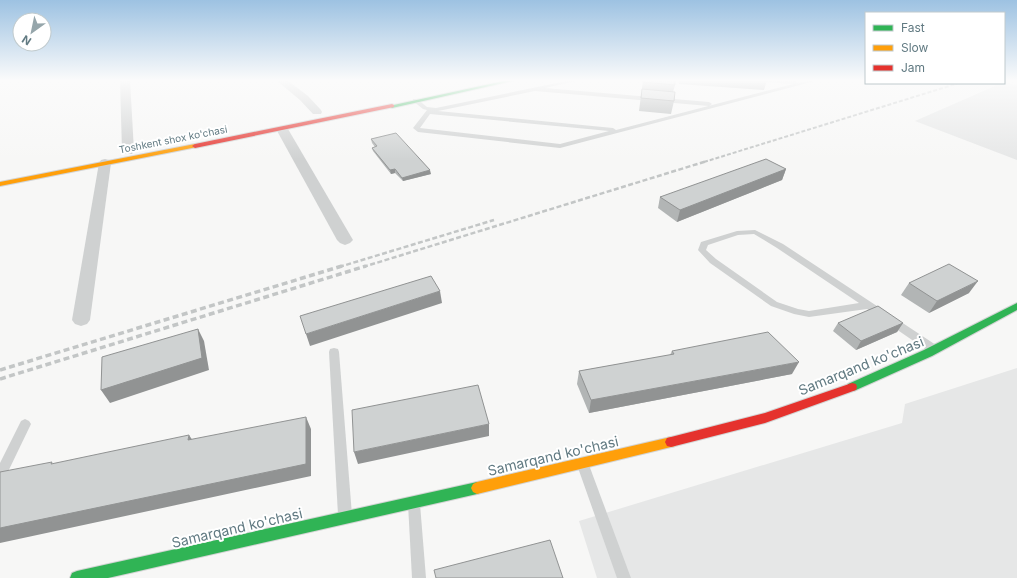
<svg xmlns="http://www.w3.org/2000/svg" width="1017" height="578" font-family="Inter,sans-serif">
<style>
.built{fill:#e6e7e7}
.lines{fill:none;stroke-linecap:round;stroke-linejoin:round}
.fast-casing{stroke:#d3d4d4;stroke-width:2}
.slow-casing{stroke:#d3d4d4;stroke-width:2}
.jam-casing{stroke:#d3d4d4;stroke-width:2}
.lane{fill:#cfd1d1;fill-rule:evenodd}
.street{fill:#cfd1d1;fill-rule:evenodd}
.fast{fill:#30b455;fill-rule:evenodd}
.slow{fill:#ff9f0a;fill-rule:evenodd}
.jam{fill:#e5322d;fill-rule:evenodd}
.rail-far2{stroke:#c3c6c6;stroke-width:2;stroke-dasharray:4 2;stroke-linecap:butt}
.rail-far1{stroke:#c3c6c6;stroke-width:2.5;stroke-dasharray:5 2.5;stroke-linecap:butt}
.rail{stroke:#c3c6c6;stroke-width:3.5;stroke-dasharray:6 3.5;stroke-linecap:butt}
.wall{fill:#b2b5b5}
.shaded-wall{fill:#919393}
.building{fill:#cfd2d2;stroke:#919393}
.labels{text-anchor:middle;stroke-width:4;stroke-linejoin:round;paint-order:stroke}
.far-street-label{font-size:10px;fill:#617a82;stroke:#fff}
.near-street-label{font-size:14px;fill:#617a82;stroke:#fff}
</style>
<rect width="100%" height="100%" fill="#f7f7f6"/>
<g class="built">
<path d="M1004,82L1017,85V160L915,121Z"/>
<path d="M1017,368V578H597L579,521L902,423L905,404Z"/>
</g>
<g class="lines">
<defs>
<g id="fast">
<path d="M508,80H517L392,108L389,106Z"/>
<path d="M1017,303V310L932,356L856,390L852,391L848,390L847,387L848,384L924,350Z"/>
<path d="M477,482L481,484L483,488L481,492L477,494L108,578H70L72,573L77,571Z"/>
</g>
<g id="slow">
<path d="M195,144L198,146L197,147L0,186V182Z"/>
<path d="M671,437L675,438L677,442L675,446L671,447L477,494L473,492L471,488L473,484L477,482Z"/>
</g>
<g id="jam">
<path d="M392,104L394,105V107L195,148L192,146L195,144Z"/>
<path d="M852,383L856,384L857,387L856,390L765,423L671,447L667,446L665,442L667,438L671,437L765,413Z"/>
</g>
</defs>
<use href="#fast" class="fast-casing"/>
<use href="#slow" class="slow-casing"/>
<use href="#jam" class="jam-casing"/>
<g class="lane">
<path d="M571,80H580L545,88L709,102L712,104L709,106L535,91L438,111L613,128L616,130L793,84L761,82L759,80L795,81L797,83L811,80H819L560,148L418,132L413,128L427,110L423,109L413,101V99H417L427,107L436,108ZM430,114L609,131L560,144L420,128Z"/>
<path d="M755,230L783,244L939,347L940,350L939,353H931L867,309L809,317L794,314L771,306L710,263L698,250L701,242L737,231ZM754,234L777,248L859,303L809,311L798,309L777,302L716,259L706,250L708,245L738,235Z"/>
<path d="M334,348L338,349L339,352L352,515L350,519L345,521L340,519L338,515L329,352L330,349Z"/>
<path d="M25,419L29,421L31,424L4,480L0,482V463L21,421Z"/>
<path d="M583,460L587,461L589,465L631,578H617L577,465L579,461Z"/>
<path d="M414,498L419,500L420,504L426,578H412L408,504L409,500Z"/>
</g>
<g class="street">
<path d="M120,80H130L134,151L132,154H124L122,151Z"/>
<path d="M276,80H287L308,96L321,110L322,112L321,114H313L300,100Z"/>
<path d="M282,126L286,127L288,129L353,240L350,243L345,245L340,243L337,240L276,129L278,127Z"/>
<path d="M105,159L109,160L111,163L90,320L87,324L81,326L75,324L72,320L99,163L101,160Z"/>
</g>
<use href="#fast" class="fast"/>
<use href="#slow" class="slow"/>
<use href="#jam" class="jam"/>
<path class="rail-far2" d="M704,162L959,83"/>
<g class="rail-far1">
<path d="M339,267L494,220"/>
<path d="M363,267L707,161"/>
</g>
<g class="rail">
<path d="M0,370L342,266"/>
<path d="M0,379L366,266"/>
</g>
</g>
<g class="wall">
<path d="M643,80H675V85L673,92L674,101L671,114L639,111Z"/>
<path d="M679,80H767L764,90L679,84Z"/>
<path d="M371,139L431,174L403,181L395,173L391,174L373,151L372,148L375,147L372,143Z"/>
<path d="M786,169L782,180L677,222L658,208L660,197Z"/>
<path d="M909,283L969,293L929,313L901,295Z"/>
<path d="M838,323H903L897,332L856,350L833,331Z"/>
<path d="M672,351L792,374L589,413L577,384L579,371L670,355Z"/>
</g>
<g class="shaded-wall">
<path d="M395,169V173L391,174L390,170Z"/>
<path d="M786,169L782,180L677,222L680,210Z"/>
<path d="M430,170L431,174L403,181L402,178Z"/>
<path d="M978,281L969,293L929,313L937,301Z"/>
<path d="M440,291L442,303L310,346L306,334Z"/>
<path d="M903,323L897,332L856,350L861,341Z"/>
<path d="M198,329L204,341L209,370L110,403L101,390Z"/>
<path d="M799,362L792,374L589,413L591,400Z"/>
<path d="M306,417L311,429V476L0,543V528Z"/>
<path d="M489,424V436L358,464L354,452Z"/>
<path d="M189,435L197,447L188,440Z"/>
</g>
<g class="building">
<path d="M643,80H675V85L643,82Z"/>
<path d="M642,89L675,92L674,101L641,98Z"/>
<path d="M396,133L430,170L402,178L395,169L390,170L372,148L377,146L371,139Z"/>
<path d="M766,159L786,169L680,210L660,197Z"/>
<path d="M949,264L978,281L937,301L909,283Z"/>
<path d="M431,276L440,291L306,334L300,316Z"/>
<path d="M878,306L903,323L861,341L838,323Z"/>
<path d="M198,329L202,358L101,390L102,357Z"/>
<path d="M768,332L799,362L591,400L579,371L674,354L672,351Z"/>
<path d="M478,385L489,424L354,452L352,410Z"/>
<path d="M306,417V464L0,528V472L52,462L51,464L189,435L188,440Z"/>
<path d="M550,540L563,578H436L434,570Z"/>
</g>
<linearGradient id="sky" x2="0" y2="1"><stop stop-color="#9dc2e2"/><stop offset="0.5" stop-color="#fbfbfb"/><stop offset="1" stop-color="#fbfbfb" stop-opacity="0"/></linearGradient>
<rect width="1017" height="161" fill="url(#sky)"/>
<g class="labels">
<g class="far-street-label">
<text transform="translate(173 139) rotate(-11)" y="4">Toshkent shox ko'chasi</text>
</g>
<g class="near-street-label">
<text transform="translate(861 366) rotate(-22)" y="5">Samarqand ko'chasi</text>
<text transform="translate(553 456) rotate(-13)" y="5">Samarqand ko'chasi</text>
<text transform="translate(237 528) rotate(-13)" y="5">Samarqand ko'chasi</text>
</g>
</g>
<rect x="865" y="12" width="140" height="72" fill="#ffffff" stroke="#c0cacd"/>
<rect x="873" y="25" width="20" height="6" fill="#30b455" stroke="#c0cacd"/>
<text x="901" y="32" font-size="12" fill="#617a82">Fast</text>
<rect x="873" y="45" width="20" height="6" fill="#ff9f0a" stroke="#c0cacd"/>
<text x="901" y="52" font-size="12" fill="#617a82">Slow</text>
<rect x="873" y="65" width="20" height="6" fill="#e5322d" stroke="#c0cacd"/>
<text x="901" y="72" font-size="12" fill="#617a82">Jam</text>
<g transform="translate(32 32) rotate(213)"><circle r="19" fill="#ffffff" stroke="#c0cacd"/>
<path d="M0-3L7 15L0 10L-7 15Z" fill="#96a6ab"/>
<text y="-6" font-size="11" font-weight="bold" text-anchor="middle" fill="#617a82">N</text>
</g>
</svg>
